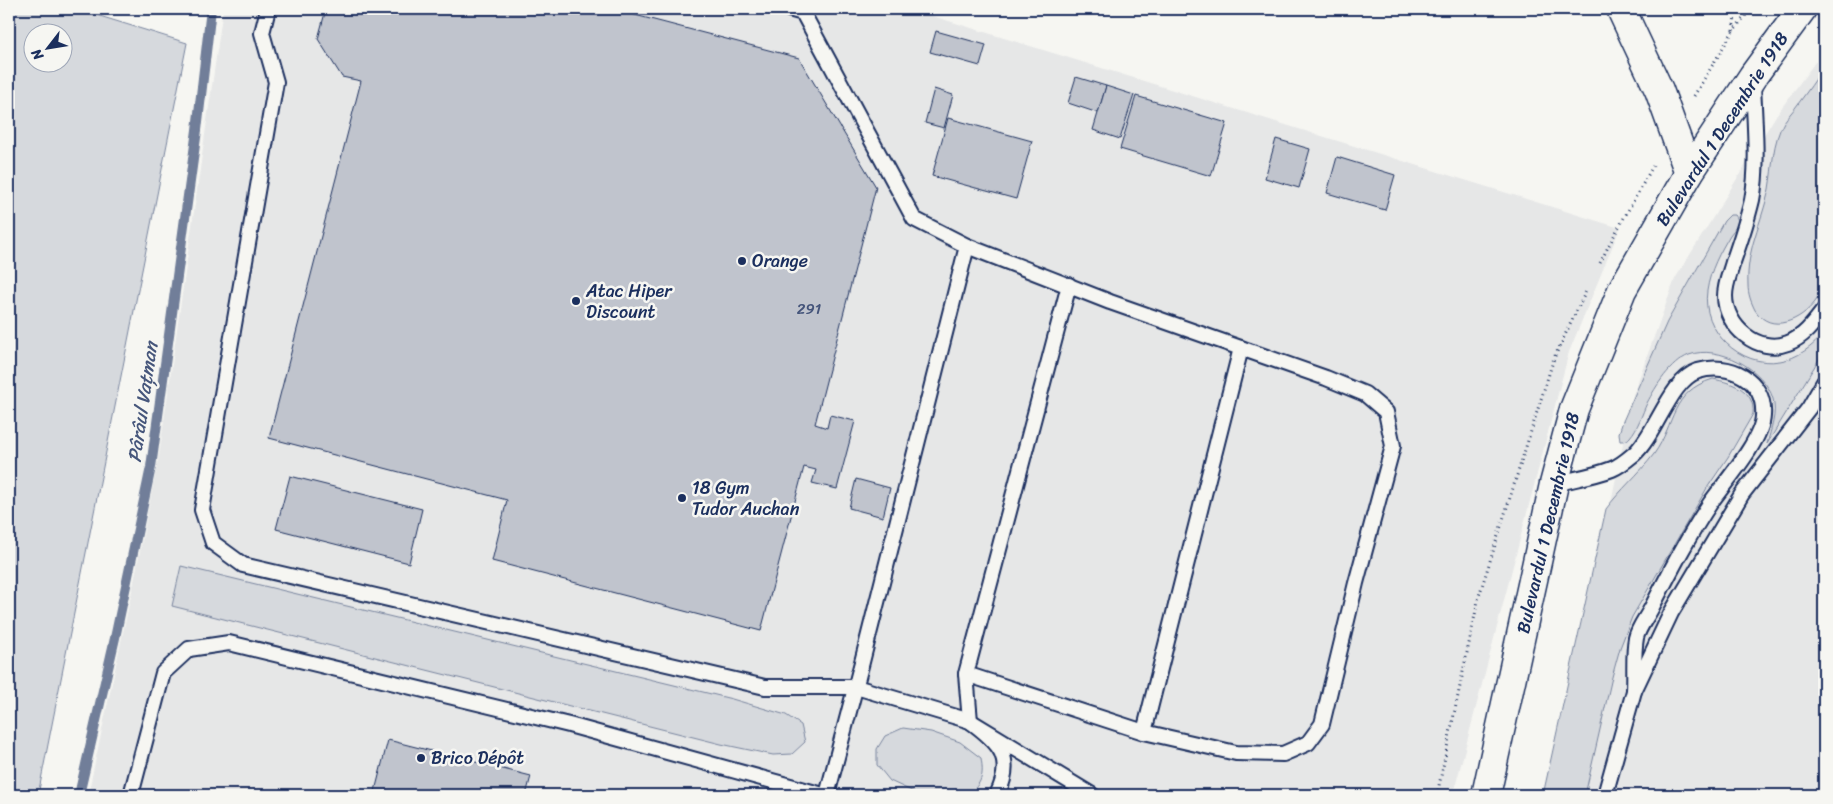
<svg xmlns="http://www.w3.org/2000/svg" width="1833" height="804" font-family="Sriracha,sans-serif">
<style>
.built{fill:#e6e7e7}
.green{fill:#d6d9dd;stroke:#78849e;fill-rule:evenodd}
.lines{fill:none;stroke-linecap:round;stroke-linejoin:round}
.stream{stroke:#717e99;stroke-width:10}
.building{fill:#c0c4cd;stroke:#1b2f5e}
.service-casing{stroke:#1b2f5e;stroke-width:18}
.minor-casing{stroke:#1b2f5e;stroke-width:31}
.primary-casing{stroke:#1b2f5e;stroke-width:31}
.path{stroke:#1b2f5e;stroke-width:3;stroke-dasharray:1 4;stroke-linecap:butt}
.service{stroke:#f6f6f2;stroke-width:14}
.minor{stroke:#f6f6f2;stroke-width:28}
.primary{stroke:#f6f6f2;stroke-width:28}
.poi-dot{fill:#1b2f5e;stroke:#f6f6f2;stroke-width:2}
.labels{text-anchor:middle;stroke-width:5;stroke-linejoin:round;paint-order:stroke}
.number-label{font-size:15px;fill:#44547a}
.street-label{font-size:18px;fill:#1b2f5e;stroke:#f6f6f2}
.poi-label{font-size:18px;fill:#1b2f5e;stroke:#f6f6f2;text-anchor:start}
.water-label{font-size:19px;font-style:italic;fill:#46567b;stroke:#f6f6f2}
</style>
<rect width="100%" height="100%" fill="#f6f6f2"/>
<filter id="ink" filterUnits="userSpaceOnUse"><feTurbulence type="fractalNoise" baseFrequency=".02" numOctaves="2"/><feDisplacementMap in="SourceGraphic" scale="10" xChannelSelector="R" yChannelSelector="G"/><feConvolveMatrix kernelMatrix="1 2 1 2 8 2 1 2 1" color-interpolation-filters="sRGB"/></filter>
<g filter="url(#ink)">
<g class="built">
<path d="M223,9H910L1620,228L1569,352L1453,795H88L134,581L159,455Z"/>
<path d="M1824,50V795H1551L1633,395L1675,279L1777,114Z"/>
</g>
<g class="green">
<path d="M9,9H77L187,43L38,795H9ZM62,32V62H32V32Z"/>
<path d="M1824,67V285C1821,290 1819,297 1815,302C1801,320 1771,335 1755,310C1751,302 1748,294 1748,285C1746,250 1762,222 1769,189C1773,166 1772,143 1784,122C1788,116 1794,110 1798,104C1807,92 1816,79 1824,67Z"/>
<path d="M1730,215H1735C1738,219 1739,222 1737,226C1735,229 1732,232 1730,235C1720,252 1710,270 1707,291C1701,330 1740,368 1780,361C1796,359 1814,346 1824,333V351L1767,444C1771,429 1777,414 1773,399C1765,369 1718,344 1689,355C1670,363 1656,386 1647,403C1642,414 1638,428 1630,437C1627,441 1624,441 1620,441L1619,433L1623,421L1667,322L1724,221Z"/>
<path d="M1713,379C1733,383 1755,390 1753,414L1728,457L1707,488L1632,617L1620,648L1612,677L1585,795H1543L1606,509C1620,490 1639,474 1654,454C1676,423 1670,392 1713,379Z"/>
<path d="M181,566L732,699L786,715L801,725L805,742L792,754L773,755L721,744L172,606Z"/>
<path d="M903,728L931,732L960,742L981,758C984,776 982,783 968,795L918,794L890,781L877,765V749L885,736Z"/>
</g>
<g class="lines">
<path class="stream" d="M79,795L115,638L151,467L197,130L211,9"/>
</g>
<g class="building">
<path d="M326,9H612L799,58L876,187L815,424L827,428L830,415L855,421L837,489L812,483L816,470L804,467L761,631L492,561L507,500L269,438L361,81L342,77L318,39Z"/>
<path d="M936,31L986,45L980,66L930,52Z"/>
<path d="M1076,77L1106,86L1098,113L1068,103Z"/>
<path d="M1106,86L1134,95L1120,139L1093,130Z"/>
<path d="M934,89L953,95L944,128L925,123Z"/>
<path d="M1136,96L1227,123L1211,176L1120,149Z"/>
<path d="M948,118L1032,141L1016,199L932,176Z"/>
<path d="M1276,139L1310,149L1299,188L1265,178Z"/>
<path d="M1337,157L1395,175L1385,210L1327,193Z"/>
<path d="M290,476L422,509L409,563L276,529Z"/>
<path d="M856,479L890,488L883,517L849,508Z"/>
<path d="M388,740L531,776L526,795H374Z"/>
</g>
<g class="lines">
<defs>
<g id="service">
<path d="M268,9L262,33L276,82L202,510L213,543L243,565L765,687H856L970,721L1092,795"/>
<path d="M789,9L803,13L914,219L967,246L1110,302L1326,378L1365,394L1386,412L1393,446L1356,583L1322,724L1308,743L1283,754L1236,753L1144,732L966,674"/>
<path d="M1753,82C1754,119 1759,164 1752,200C1747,221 1740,242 1733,262C1730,273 1725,284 1725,296C1725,326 1758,355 1788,343C1804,337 1814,323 1824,310"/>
<path d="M1554,484C1573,479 1594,476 1612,469C1620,466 1628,459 1634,454C1656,435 1670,380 1698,371C1729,362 1766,379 1763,416C1762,440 1726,481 1711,502C1689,535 1670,572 1652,607C1647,617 1638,628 1636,638C1633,654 1635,674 1634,691"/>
<path d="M1144,732L1241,348"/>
<path d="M131,795L163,673L189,649L229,643L569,725L823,795"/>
<path d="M827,795L862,662L967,246"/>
<path d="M997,795C1015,758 1000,743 970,721L966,674L1069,285"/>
<path d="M1605,795L1634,691L1671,613L1742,494L1809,408L1824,382"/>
</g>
<path id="minor" d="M1621,9L1659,90L1689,173"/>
<path id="primary" d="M1486,795L1554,484L1574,409L1622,290L1689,173L1753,76L1802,9"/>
</defs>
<use href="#service" class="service-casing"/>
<use href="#minor" class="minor-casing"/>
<use href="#primary" class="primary-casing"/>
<g class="path">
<path d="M1733,30L1736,9"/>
<path d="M1694,96L1733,31L1751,9"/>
<path d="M1600,263L1610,243L1653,166"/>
<path d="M1437,795L1479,596L1554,358L1587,289"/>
</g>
<use href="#service" class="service"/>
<use href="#minor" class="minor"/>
<use href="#primary" class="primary"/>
</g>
</g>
<g class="poi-dot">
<circle cx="742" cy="261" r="5"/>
<circle cx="576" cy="301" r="5"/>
<circle cx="682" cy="498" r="5"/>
<circle cx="421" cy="758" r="5"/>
</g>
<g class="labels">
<g class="number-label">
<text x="809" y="314">291</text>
</g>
<g class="street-label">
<text transform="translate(1722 129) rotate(-57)" y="6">Bulevardul 1 Decembrie 1918</text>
<text transform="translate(1548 523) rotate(-77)" y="6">Bulevardul 1 Decembrie 1918</text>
</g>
<g class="poi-label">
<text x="752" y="267">Orange</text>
<text x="586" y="297">Atac Hiper<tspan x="586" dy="21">Discount</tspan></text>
<text x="692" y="494">18 Gym<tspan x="692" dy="21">Tudor Auchan</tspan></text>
<text x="431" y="764">Brico Dépôt</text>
</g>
<g class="water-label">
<text transform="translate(142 402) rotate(-82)" y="7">Pârâul Vațman</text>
</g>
</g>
<rect width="1833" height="804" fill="none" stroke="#f6f6f2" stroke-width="30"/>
<rect x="15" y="15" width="1803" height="774" fill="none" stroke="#1b2f5e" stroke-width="2" filter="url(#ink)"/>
<g transform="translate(48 48) rotate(239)"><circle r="24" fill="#f6f6f2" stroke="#9ea6b7"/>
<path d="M0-4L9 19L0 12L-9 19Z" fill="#1b2f5e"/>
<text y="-8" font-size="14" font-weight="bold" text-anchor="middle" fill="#1b2f5e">N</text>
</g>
</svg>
